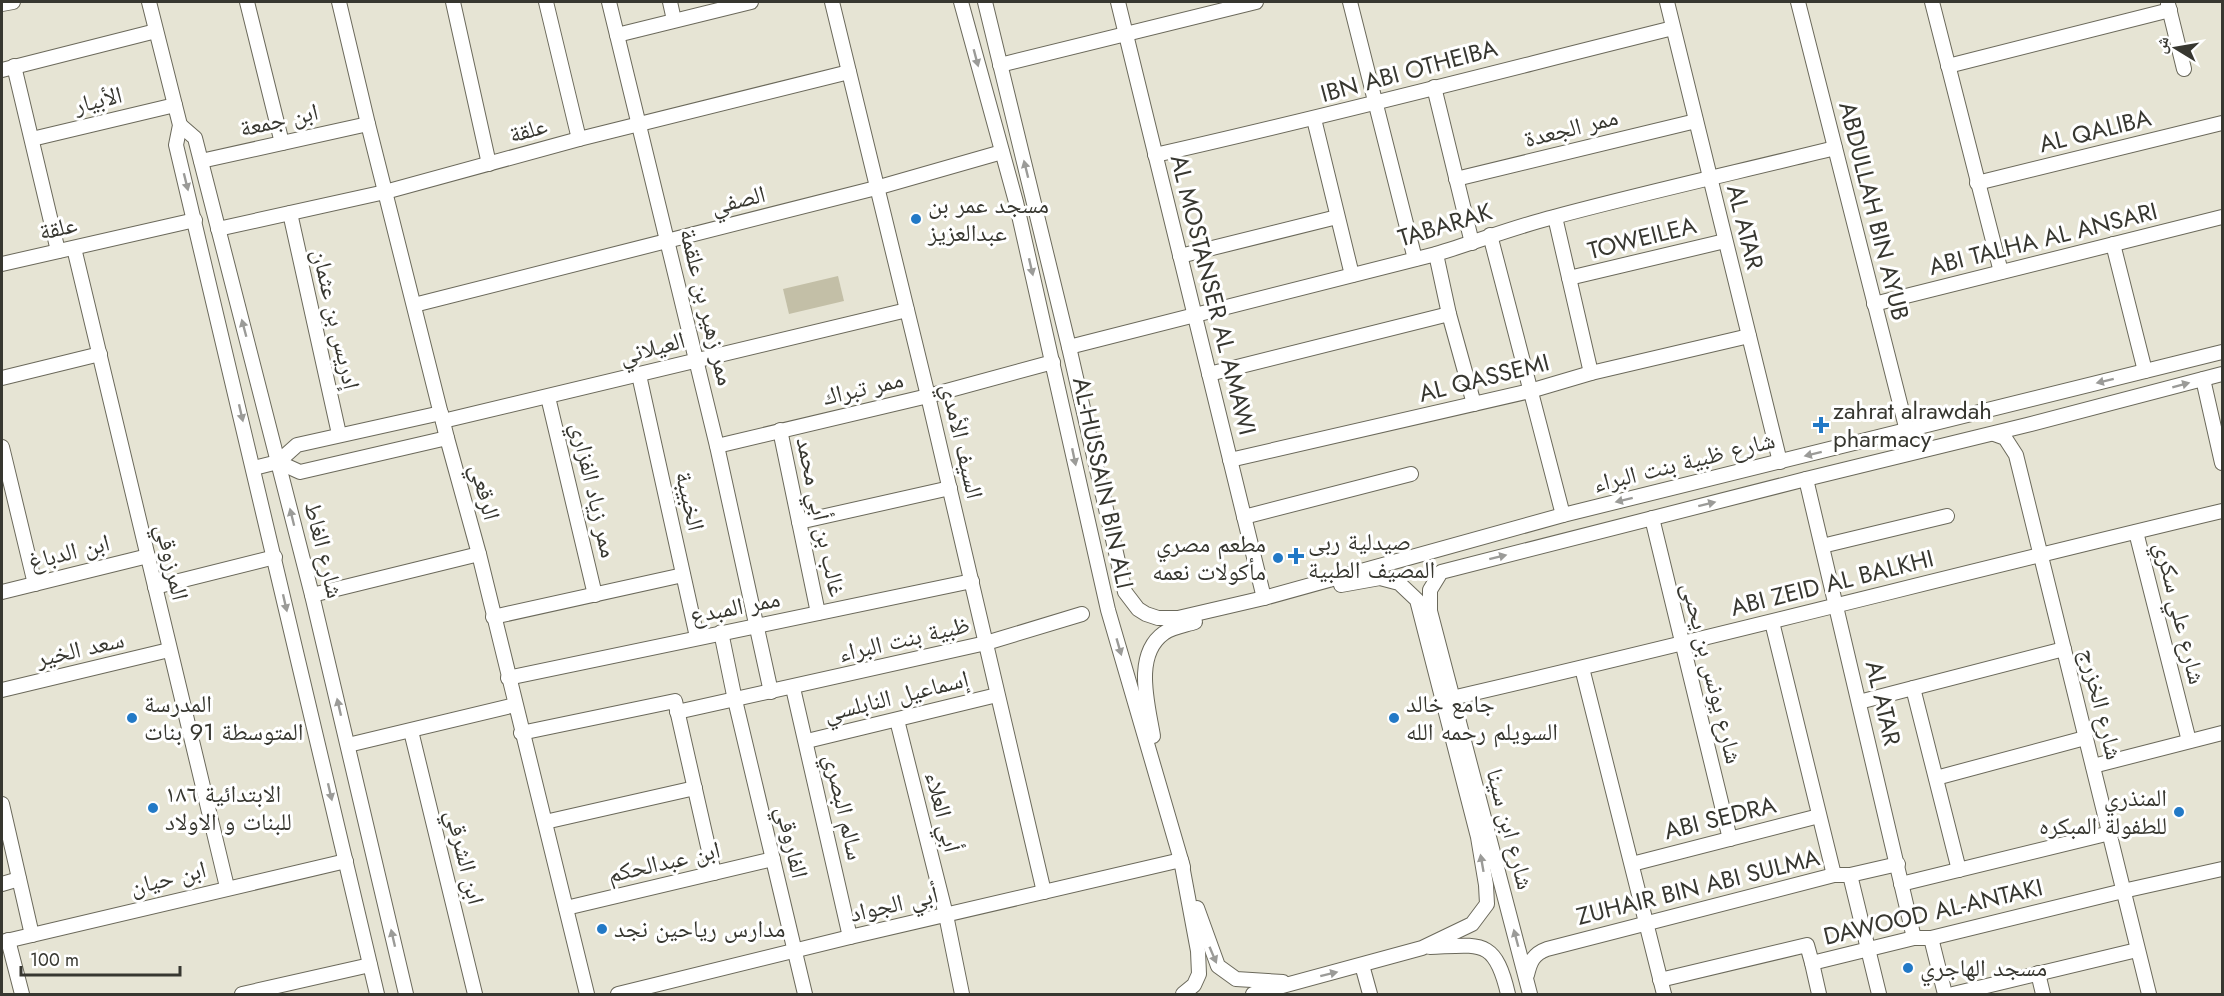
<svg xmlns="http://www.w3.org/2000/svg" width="2224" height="996" font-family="Jost,'Noto Naskh Arabic',sans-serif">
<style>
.pitch{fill:#c3bfa7}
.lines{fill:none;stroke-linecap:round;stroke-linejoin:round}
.minor-casing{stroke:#6b695b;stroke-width:16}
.minor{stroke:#fff;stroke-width:14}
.oneway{fill:#9b9b98}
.poi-dot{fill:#2279c6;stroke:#fff;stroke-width:2}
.labels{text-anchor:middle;stroke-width:6;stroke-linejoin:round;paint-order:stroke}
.street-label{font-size:24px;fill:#373730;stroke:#fff}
.poi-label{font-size:24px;fill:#373730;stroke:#fff;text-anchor:start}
</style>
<rect width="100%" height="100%" fill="#e6e4d4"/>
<path class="pitch" d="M838,276L844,301L789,314L783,289Z"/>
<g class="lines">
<defs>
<g id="minor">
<path d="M149,2L180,125L176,145L377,994"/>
<path d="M247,2L282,143"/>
<path d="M339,2L368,124L447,438L479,554L587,994"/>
<path d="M453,2L489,164"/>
<path d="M546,2L579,139"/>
<path d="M609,2L717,446L771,692"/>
<path d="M670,2L674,20"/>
<path d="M832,2L928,396L1044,892"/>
<path d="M961,2L1016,202L1108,610L1181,860L1198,951L1199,974L1194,985L1183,994"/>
<path d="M985,2L1069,347L1125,592L1138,609L1146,614L1158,618H1178L1264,598L1563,515L2222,352"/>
<path d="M1118,2L1264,598"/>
<path d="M1350,2L1415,259"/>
<path d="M1667,2L1780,462"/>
<path d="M1798,2L1907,431"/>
<path d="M1932,2L2001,272"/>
<path d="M2,4L13,2"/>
<path d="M2168,4L2184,69"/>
<path d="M617,35L751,2"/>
<path d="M1000,65L1256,2"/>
<path d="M14,66L58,251"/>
<path d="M1948,66L2170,10"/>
<path d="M2,70L156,31"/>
<path d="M1434,87L1472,243"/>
<path d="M1314,119L1352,275"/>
<path d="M180,125L195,138L312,595L406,994"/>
<path d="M32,139L175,105"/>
<path d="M1155,155C1329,116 1500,71 1673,28"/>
<path d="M201,161L368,124"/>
<path d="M1456,179L1696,121"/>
<path d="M1977,183L2222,123"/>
<path d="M290,213L339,434"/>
<path d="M1555,217L1591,373"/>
<path d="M218,229L385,192L579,139L849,72"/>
<path d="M1490,235L1563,515"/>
<path d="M2113,244L2145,371"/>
<path d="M74,248L227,887"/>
<path d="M1436,254L1449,314L1474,404"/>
<path d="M1180,256L1337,217"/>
<path d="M2,264L195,220"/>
<path d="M1569,278L1725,241"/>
<path d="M1874,304L2222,217"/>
<path d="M414,305L876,188L1002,152"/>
<path d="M1069,347L1436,254C1476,242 1514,227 1554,217C1647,192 1742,171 1835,148"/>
<path d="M1209,374L1449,314"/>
<path d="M639,375L697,637"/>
<path d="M2,378L100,354"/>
<path d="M2203,379L2222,463"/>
<path d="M548,397L595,595"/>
<path d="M443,421L907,310"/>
<path d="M780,430L818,613"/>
<path d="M1994,434L2005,438L2016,455L2149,994"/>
<path d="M717,446L928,396L1053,362"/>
<path d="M2,447L35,584"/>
<path d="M1230,460L1530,391L1591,373L1749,336"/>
<path d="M278,462L300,472L447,438"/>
<path d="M254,468L278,462L297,445L441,413"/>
<path d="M1806,479L1914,938"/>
<path d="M1244,517L1411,474"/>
<path d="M1652,518L1730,839"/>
<path d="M799,522L950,488"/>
<path d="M2136,532L2189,741"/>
<path d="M1822,546L1947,516"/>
<path d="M155,587L275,557"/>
<path d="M2,592L148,556"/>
<path d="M312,595L479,554"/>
<path d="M493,617L683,575"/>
<path d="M1772,622L1834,875"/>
<path d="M721,632L735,700L805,994"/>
<path d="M1582,668L1664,994"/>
<path d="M508,678L972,581"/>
<path d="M793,688L850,937"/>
<path d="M1913,688L1959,870"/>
<path d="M2,690L169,650"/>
<path d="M1452,698C1709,639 1965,572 2222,511"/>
<path d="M1859,702L2064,649"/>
<path d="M677,712L986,643L1082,614"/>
<path d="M897,720L946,915L962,994"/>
<path d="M411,731L475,994"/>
<path d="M521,733L675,701L714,873"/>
<path d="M1153,736C1148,705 1133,655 1164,633C1172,627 1186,625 1195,622"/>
<path d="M807,741L997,695"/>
<path d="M348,745L515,705"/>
<path d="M2093,766L2222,733"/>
<path d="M1936,778L2085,738"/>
<path d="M2,804L32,935"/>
<path d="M545,822L695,788"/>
<path d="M1632,864L1819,816"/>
<path d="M1850,875L1879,994"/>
<path d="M2,884L19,879"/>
<path d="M1901,884L2110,833"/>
<path d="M566,908L773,859"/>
<path d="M1197,908L1218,966L1236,979L1283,982"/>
<path d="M1931,938L1945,994"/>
<path d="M8,940L22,994"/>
<path d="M2,942L346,861"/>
<path d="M1430,947C1481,945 1495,938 1508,994"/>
<path d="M1812,963L1819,994"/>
<path d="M1362,965L1370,994"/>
<path d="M2038,973L2043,994"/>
<path d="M1527,975C1530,962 1533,954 1547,949L1834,875H1850L1898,864"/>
<path d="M1660,980L1807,945L1812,963L1914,938H1931L2123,891L2222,869"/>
<path d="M242,994L370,965"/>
<path d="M618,994L850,937L1181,860L1183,867"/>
<path d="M1253,994L1422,948L1472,924L1487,904L1486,885L1478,837L1417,600L1399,583L1380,578L1341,585"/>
<path d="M1530,994L1430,611V590L1441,572L1806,479L2027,425L2222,374"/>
<path d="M1953,994L2137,950"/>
</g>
</defs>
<use href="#minor" class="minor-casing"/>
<use href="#minor" class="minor"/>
</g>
<defs><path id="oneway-solid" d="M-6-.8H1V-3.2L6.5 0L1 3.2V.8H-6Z" transform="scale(1.5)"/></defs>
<g class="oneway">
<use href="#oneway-solid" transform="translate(976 58) rotate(75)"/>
<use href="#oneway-solid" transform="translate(1026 169) rotate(-104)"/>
<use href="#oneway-solid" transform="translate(186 182) rotate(76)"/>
<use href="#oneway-solid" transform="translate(1031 267) rotate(77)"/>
<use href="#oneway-solid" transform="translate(244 328) rotate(-105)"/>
<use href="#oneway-solid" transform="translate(2105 381) rotate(166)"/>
<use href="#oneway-solid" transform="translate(2181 385) rotate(-15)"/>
<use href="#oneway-solid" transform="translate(241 413) rotate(77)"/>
<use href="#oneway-solid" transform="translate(1813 454) rotate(166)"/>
<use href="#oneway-solid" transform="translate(1074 457) rotate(78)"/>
<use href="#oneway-solid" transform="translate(1624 500) rotate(166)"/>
<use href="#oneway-solid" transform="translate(1707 504) rotate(-14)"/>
<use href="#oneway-solid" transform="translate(292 517) rotate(-104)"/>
<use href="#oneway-solid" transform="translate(1498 557) rotate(-14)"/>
<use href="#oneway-solid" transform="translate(285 603) rotate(77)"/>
<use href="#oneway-solid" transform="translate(1119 647) rotate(74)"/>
<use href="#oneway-solid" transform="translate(339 707) rotate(-103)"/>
<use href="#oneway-solid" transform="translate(330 792) rotate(77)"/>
<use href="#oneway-solid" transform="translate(1482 863) rotate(-100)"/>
<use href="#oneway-solid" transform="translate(393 938) rotate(-103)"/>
<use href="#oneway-solid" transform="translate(1516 938) rotate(-105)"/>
<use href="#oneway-solid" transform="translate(1213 955) rotate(67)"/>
<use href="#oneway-solid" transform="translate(1329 974) rotate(-14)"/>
</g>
<g class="poi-dot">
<circle cx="916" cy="219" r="6"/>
<path d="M1818 416h6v6h6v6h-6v6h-6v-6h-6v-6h6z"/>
<path d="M1293 547h6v6h6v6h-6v6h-6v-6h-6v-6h6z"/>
<circle cx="1278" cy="558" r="6"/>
<circle cx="132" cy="718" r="6"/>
<circle cx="1394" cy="718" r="6"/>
<circle cx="153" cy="808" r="6"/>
<circle cx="2179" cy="812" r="6"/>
<circle cx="602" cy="929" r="6"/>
<circle cx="1908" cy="968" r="6"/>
</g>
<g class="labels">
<g class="street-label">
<text transform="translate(1409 71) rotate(-15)" y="8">IBN ABI OTHEIBA</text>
<text transform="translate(98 100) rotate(-14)" y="8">الأبيار</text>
<text transform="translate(279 120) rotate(-13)" y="8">ابن جمعة</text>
<text transform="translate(1571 128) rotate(-14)" y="8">ممر الجعدة</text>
<text transform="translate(528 130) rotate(-16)" y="8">علقة</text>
<text transform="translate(2095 131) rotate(-14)" y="8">AL QALIBA</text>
<text transform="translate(738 200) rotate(-14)" y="8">الصفي</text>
<text transform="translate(1874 211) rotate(76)" y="8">ABDULLAH BIN AYUB</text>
<text transform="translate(1445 225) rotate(-17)" y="8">TABARAK</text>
<text transform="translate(1745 227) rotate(76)" y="8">AL ATAR</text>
<text transform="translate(58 228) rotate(-13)" y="8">علقة</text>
<text transform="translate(1642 238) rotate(-14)" y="8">TOWEILEA</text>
<text transform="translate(2043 239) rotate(-14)" y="8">ABI TALHA AL ANSARI</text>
<text transform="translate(1213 295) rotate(76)" y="8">AL MOSTANSER AL AMAWI</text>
<text transform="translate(707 307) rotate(76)" y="8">ممر زهير بن علقمة</text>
<text transform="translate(336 319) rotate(77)" y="8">إدريس بن عثمان</text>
<text transform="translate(652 348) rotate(-15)" y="8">العيلاني</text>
<text transform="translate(1484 378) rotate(-14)" y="8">AL QASSEMI</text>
<text transform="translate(863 388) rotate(-13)" y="8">ممر تبراك</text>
<text transform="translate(962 441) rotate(77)" y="8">السيف الأمدي</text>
<text transform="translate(1684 462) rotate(-14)" y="8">شارع ظبية بنت البراء</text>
<text transform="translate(1103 483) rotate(78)" y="8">AL-HUSSAIN BIN ALI</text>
<text transform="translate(594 490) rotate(77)" y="8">ممر زياد الفزاري</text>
<text transform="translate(485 492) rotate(75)" y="8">الرقعي</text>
<text transform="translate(690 501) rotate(77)" y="8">الخبيبة</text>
<text transform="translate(821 517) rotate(78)" y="8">غالب بن أبي محمد</text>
<text transform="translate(324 550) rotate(76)" y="8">شارع الغاط</text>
<text transform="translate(69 552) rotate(-14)" y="8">ابن الدباغ</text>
<text transform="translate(172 562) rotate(77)" y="8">المرزوقي</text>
<text transform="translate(1832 583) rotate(-14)" y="8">ABI ZEID AL BALKHI</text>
<text transform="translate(735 607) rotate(-11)" y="8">ممر المبدع</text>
<text transform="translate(2180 613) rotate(76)" y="8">شارع علي سكري</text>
<text transform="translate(904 639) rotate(-13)" y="8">ظبية بنت البراء</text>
<text transform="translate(80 649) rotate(-13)" y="8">سعد الخير</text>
<text transform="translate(1712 673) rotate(76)" y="8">شارع يونس بن يحىى</text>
<text transform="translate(896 696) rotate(-14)" y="8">إسماعيل النابلسي</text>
<text transform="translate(1883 703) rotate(77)" y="8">AL ATAR</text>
<text transform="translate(2101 704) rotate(76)" y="8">شارع الخزرج</text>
<text transform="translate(844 807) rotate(77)" y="8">سالم البصري</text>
<text transform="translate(943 812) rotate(76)" y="8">أبي العلاء</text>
<text transform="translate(1720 818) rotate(-14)" y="8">ABI SEDRA</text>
<text transform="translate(1510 829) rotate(75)" y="8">شارع ابن سينا</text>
<text transform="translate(792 842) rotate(77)" y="8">الفاروقي</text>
<text transform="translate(465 857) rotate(76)" y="8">ابن الشرقي</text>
<text transform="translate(664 862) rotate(-13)" y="8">ابن عبدالحكم</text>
<text transform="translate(168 878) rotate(-14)" y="8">ابن حيان</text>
<text transform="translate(1698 887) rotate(-14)" y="8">ZUHAIR BIN ABI SULMA</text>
<text transform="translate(894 904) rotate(-13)" y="8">أبي الجواد</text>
<text transform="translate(1933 912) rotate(-13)" y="8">DAWOOD AL-ANTAKI</text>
</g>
<g class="poi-label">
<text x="928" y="213">مسجد عمر بن<tspan x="928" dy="28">عبدالعزيز</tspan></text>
<text x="1833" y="419">zahrat alrawdah<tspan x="1833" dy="28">pharmacy</tspan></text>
<text x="1308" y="550">صيدلية ربى<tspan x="1308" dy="28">المصيف الطبية</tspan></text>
<text x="1266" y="552" text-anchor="end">مطعم مصري<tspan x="1266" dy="28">مأكولات نعمه</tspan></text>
<text x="144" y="712">المدرسة<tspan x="144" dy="28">المتوسطة 91 بنات</tspan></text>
<text x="1406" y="712">جامع خالد<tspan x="1406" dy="28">السويلم رحمه الله</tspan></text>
<text x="165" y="802">الابتدائية ١٨٦<tspan x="165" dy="28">للبنات و الاولاد</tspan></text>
<text x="2167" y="806" text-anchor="end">المنذري<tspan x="2167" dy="28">للطفولة المبكره</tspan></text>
<text x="614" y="937">مدارس رياحين نجد</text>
<text x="1920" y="976">مسجد الهاجري</text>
</g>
</g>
<rect width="2224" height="996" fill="none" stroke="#373730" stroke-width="6"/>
<g transform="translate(2176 48) rotate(281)" stroke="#ffffff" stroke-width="4.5" paint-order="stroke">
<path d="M0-4.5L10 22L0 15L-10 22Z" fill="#373730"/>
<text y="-9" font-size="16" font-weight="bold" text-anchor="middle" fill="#373730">ش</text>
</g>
<path d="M21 966v9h159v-9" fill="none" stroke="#373730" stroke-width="3"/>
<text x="30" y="966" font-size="18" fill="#373730" stroke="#ffffff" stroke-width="4.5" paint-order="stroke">100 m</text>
</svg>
